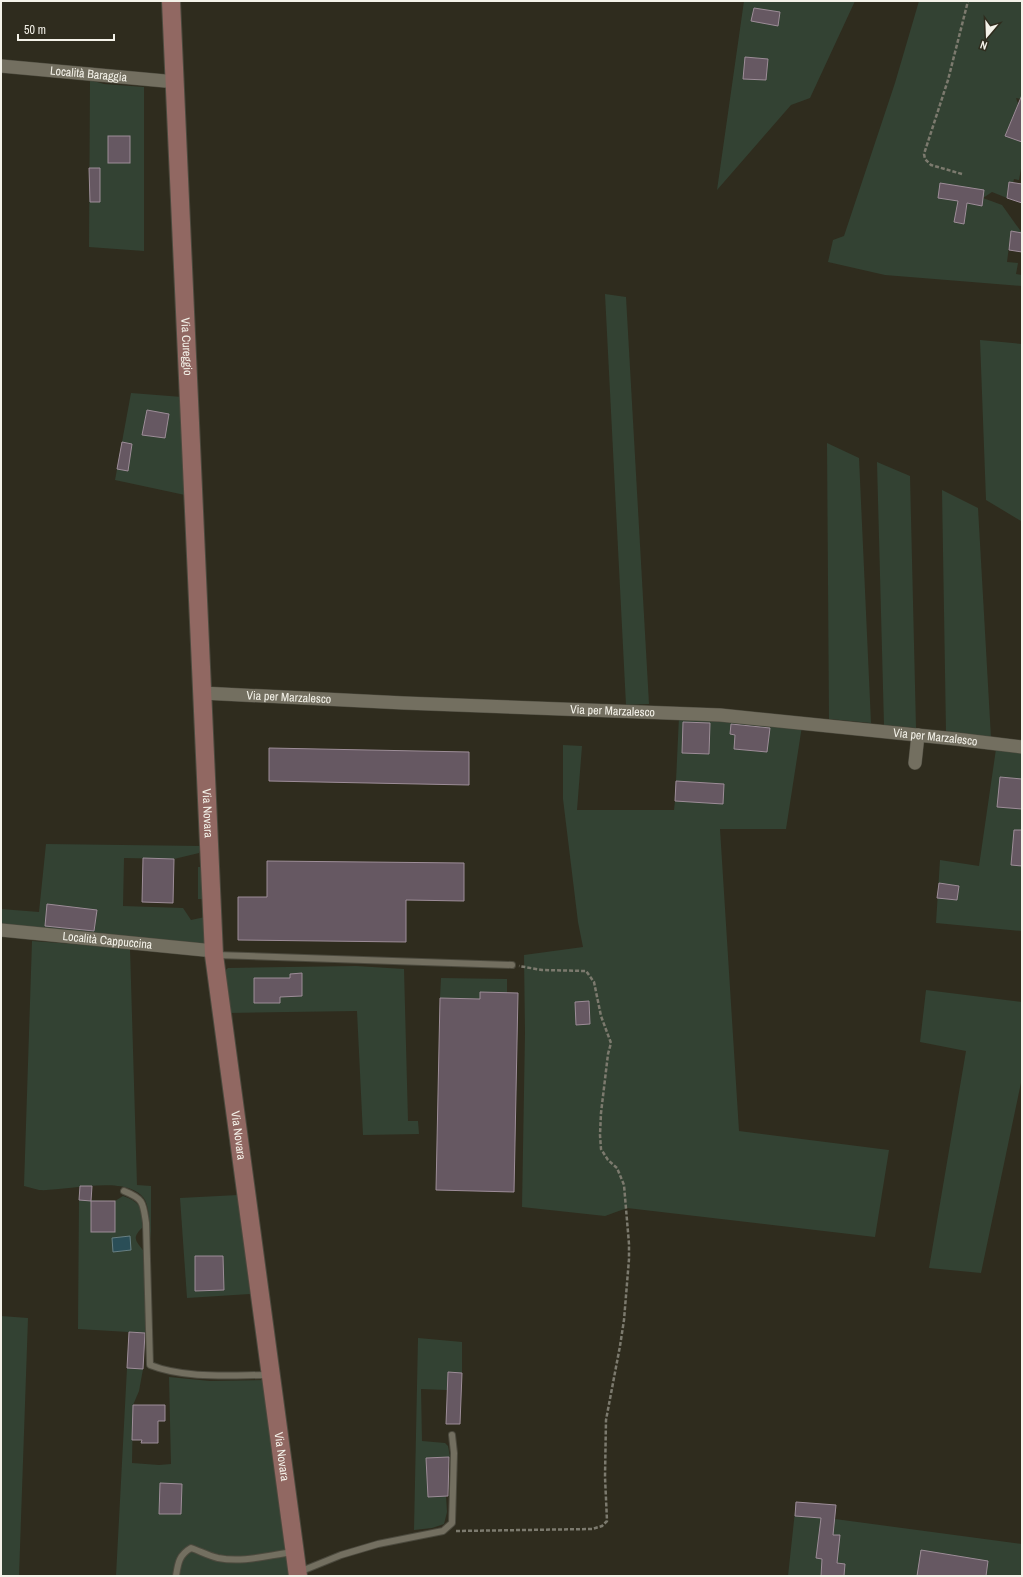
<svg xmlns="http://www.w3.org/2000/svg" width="1023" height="1577" font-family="'Archivo Narrow',sans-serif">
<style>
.green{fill:#334233}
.water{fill:#2a4e57;stroke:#677f83}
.building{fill:#665862;stroke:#9d8d98}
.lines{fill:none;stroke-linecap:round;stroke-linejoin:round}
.service-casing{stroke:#4c4a3e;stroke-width:8}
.minor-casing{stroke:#4c4a3e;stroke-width:14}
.secondary-casing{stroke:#4c4a3e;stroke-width:20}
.path{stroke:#7c7a6e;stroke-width:2.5;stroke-dasharray:4 2;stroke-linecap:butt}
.service{stroke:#736f60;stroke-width:6}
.minor{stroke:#736f60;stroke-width:13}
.secondary{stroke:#916862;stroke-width:18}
.labels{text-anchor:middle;stroke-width:3.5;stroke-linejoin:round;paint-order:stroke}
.street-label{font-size:12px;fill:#f4f2e9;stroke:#2f2c1e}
</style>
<rect width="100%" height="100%" fill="#2f2c1e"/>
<g class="green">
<path d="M744,1H855L810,98L791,105L717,190Z"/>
<path d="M919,1H1022V98L1021,99L1016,98L1018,104L1005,136L1022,142V163L1019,180L1014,179L1013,183L1009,182L1007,198L992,192L983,198L1002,205L1022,233L1011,231L1007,262L1018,263L1016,274L1022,275V286L885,275L828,262L833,240L844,236L895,83Z"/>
<path d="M90,80L104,84L144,87V251L89,247Z"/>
<path d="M605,294L626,297L649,704L626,705Z"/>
<path d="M980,340L1022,344V541L1021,521L986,500Z"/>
<path d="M131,393L182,397L185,495L115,480Z"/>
<path d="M827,443L859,458L871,723L829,719Z"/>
<path d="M877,462L910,476L916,728L884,725Z"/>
<path d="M942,490L978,508L991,738L946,732Z"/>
<path d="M679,717L802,726L786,829H720L739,1131L889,1150L875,1237L627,1208L605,1216L522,1207L525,1033L524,955L583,947L578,922L563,799V745L582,746L577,810H674L675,801L724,784L676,781Z"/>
<path d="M996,749L1022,752V931L936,923L940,860L979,866Z"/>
<path d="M46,844L201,846L199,853L174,859L124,858L123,906L183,908L191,920L205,917V945L1,926V909L39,912Z"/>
<rect x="198" y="867" width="5" height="32"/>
<path d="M32,941L130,948L137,1185L151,1186V1239C149,1228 150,1210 145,1200C129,1173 64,1192 39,1190C34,1189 29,1187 24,1186Z"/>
<path d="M356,966L404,969L408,1121H418L419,1134L363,1135L357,1011L227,1013L223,972L228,968Z"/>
<path d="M441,978L507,979V993L480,992V999L440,998Z"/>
<path d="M926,990L1022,1002V1078L981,1273L929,1268L966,1051L920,1042Z"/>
<path d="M238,1195L250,1294L187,1298L180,1198Z"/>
<path d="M123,1196C142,1203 142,1208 143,1227C130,1239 137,1241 145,1253V1333L78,1329L79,1200L115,1201Z"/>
<path d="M1,1316L28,1318L19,1576H1Z"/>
<path d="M418,1338L462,1342V1373H448L447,1390L421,1389L422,1441L445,1443L448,1446L450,1457L426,1458L428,1496H446L447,1512L444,1524L432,1528L414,1530Z"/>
<path d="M127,1368L143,1369L139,1391L133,1405L132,1463L159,1465L171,1464L169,1377L210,1381L267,1380L291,1576H116Z"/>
<path d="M796,1502L836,1505L835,1519L1022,1544V1576H788Z"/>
</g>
<path class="water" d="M130,1236L131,1250L113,1252L112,1238Z"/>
<g class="building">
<path d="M754,8L780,12L778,26L751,21Z"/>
<path d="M745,57L768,59L766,80L743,79Z"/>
<path d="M1022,95V142L1005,136Z"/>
<rect x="108" y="136" width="22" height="27"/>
<path d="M89,168H100V202H90Z"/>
<path d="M1009,182L1022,184V203L1007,198Z"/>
<path d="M940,183L984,190L982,206L967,203L964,224L954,222L958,201L938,198Z"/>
<path d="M1011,231L1022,233V252L1009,250Z"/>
<path d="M147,410L169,414L165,438L142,435Z"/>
<path d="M122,442L132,444L128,471L117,469Z"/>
<path d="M683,722L710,723L709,754L682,753Z"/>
<path d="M731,724L770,728L767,752L734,749L735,735L730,734Z"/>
<path d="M269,748L469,752V785L269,781Z"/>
<path d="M1000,777L1022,779V809L997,807Z"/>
<path d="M676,781L724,784L723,804L675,801Z"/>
<path d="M1014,830H1022V866L1011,865Z"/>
<path d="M143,858L174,859L173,903L142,902Z"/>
<path d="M267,861L464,863V901L406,900V942L238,940V897H267Z"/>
<path d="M939,883L959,886L957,900L937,898Z"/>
<path d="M47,904L97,910L94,931L45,926Z"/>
<path d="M302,973V996L280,997V1003H254V978H290V974Z"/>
<path d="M480,992L518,993L514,1192L436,1190L440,998L480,999Z"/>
<path d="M589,1001L590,1024L576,1025L575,1002Z"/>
<path d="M80,1186H92L91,1201L79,1200Z"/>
<rect x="91" y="1201" width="24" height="31"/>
<path d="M195,1256H223L224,1290L195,1291Z"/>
<path d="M129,1332L145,1333L143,1369L127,1368Z"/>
<path d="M448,1372L462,1373L460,1424H446Z"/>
<path d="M133,1405H165V1421H158V1443H141L142,1440H132Z"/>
<path d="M449,1457L448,1496L428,1497L426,1458Z"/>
<path d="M160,1483L182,1484L181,1514H159Z"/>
<path d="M796,1502L836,1505L833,1535H840L837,1563L845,1564L844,1576H821L822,1559L816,1558L821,1518L795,1516Z"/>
<path d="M921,1550L988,1561L986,1576H917Z"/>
</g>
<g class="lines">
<defs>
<g id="service">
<path d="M216,955L512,965"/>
<path d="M124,1191C144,1199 143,1203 146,1223L150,1365C185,1379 231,1375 268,1375"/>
<path d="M299,1572L341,1555L378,1544L443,1531L452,1523L454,1453L452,1435"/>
<path d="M176,1576C178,1563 179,1555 191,1548C200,1551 209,1556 218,1558C244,1563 268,1555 294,1552"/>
</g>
<g id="minor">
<path id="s1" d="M1,66L176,82"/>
<path id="s2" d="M202,693L404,703L720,715L956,739L1022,747"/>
<path d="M915,763L918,735"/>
<path id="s3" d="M1,930L214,951"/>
</g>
<g id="secondary">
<path id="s4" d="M171,1L214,955L298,1576"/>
</g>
</defs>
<use href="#service" class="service-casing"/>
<use href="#minor" class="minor-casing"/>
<use href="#secondary" class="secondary-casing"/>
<g class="path">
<path d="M962,174L931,165L925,159L924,154L948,80L968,1"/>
<path d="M456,1531L592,1529L602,1526L607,1521L605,1477L606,1420L620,1346L624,1320L629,1259V1244L624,1185L617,1168L608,1160L601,1149L600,1135L601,1113L608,1054L611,1043L601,1016L594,982L586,971L542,970L519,966"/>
</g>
<use href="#service" class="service"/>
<use href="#minor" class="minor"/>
<use href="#secondary" class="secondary"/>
</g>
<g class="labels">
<g class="street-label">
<text dy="4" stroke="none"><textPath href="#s1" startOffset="88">Località Baraggia</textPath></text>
<text dy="4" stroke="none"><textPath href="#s4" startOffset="346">Via Cureggio</textPath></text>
<text dy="4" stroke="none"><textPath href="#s2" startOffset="87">Via per Marzalesco</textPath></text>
<text dy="4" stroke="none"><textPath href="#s2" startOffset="411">Via per Marzalesco</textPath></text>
<text dy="4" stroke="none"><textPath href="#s2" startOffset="735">Via per Marzalesco</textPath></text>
<text dy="4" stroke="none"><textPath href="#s4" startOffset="813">Via Novara</textPath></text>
<text dy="4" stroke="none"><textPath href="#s3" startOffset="107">Località Cappuccina</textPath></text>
<text dy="4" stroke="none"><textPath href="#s4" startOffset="1137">Via Novara</textPath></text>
<text dy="4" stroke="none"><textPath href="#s4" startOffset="1461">Via Novara</textPath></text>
</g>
</g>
<rect width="1023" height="1577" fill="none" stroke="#f4f2e9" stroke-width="4"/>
<g transform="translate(987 36) rotate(199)" stroke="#2f2c1e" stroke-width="3" paint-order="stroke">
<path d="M0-3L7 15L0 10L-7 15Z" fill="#f4f2e9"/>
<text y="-6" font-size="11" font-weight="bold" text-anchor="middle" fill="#f4f2e9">N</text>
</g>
<path d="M18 34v6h96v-6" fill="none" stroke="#f4f2e9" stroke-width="2"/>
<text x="24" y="34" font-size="12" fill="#f4f2e9" stroke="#2f2c1e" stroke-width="3" paint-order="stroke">50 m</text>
</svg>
